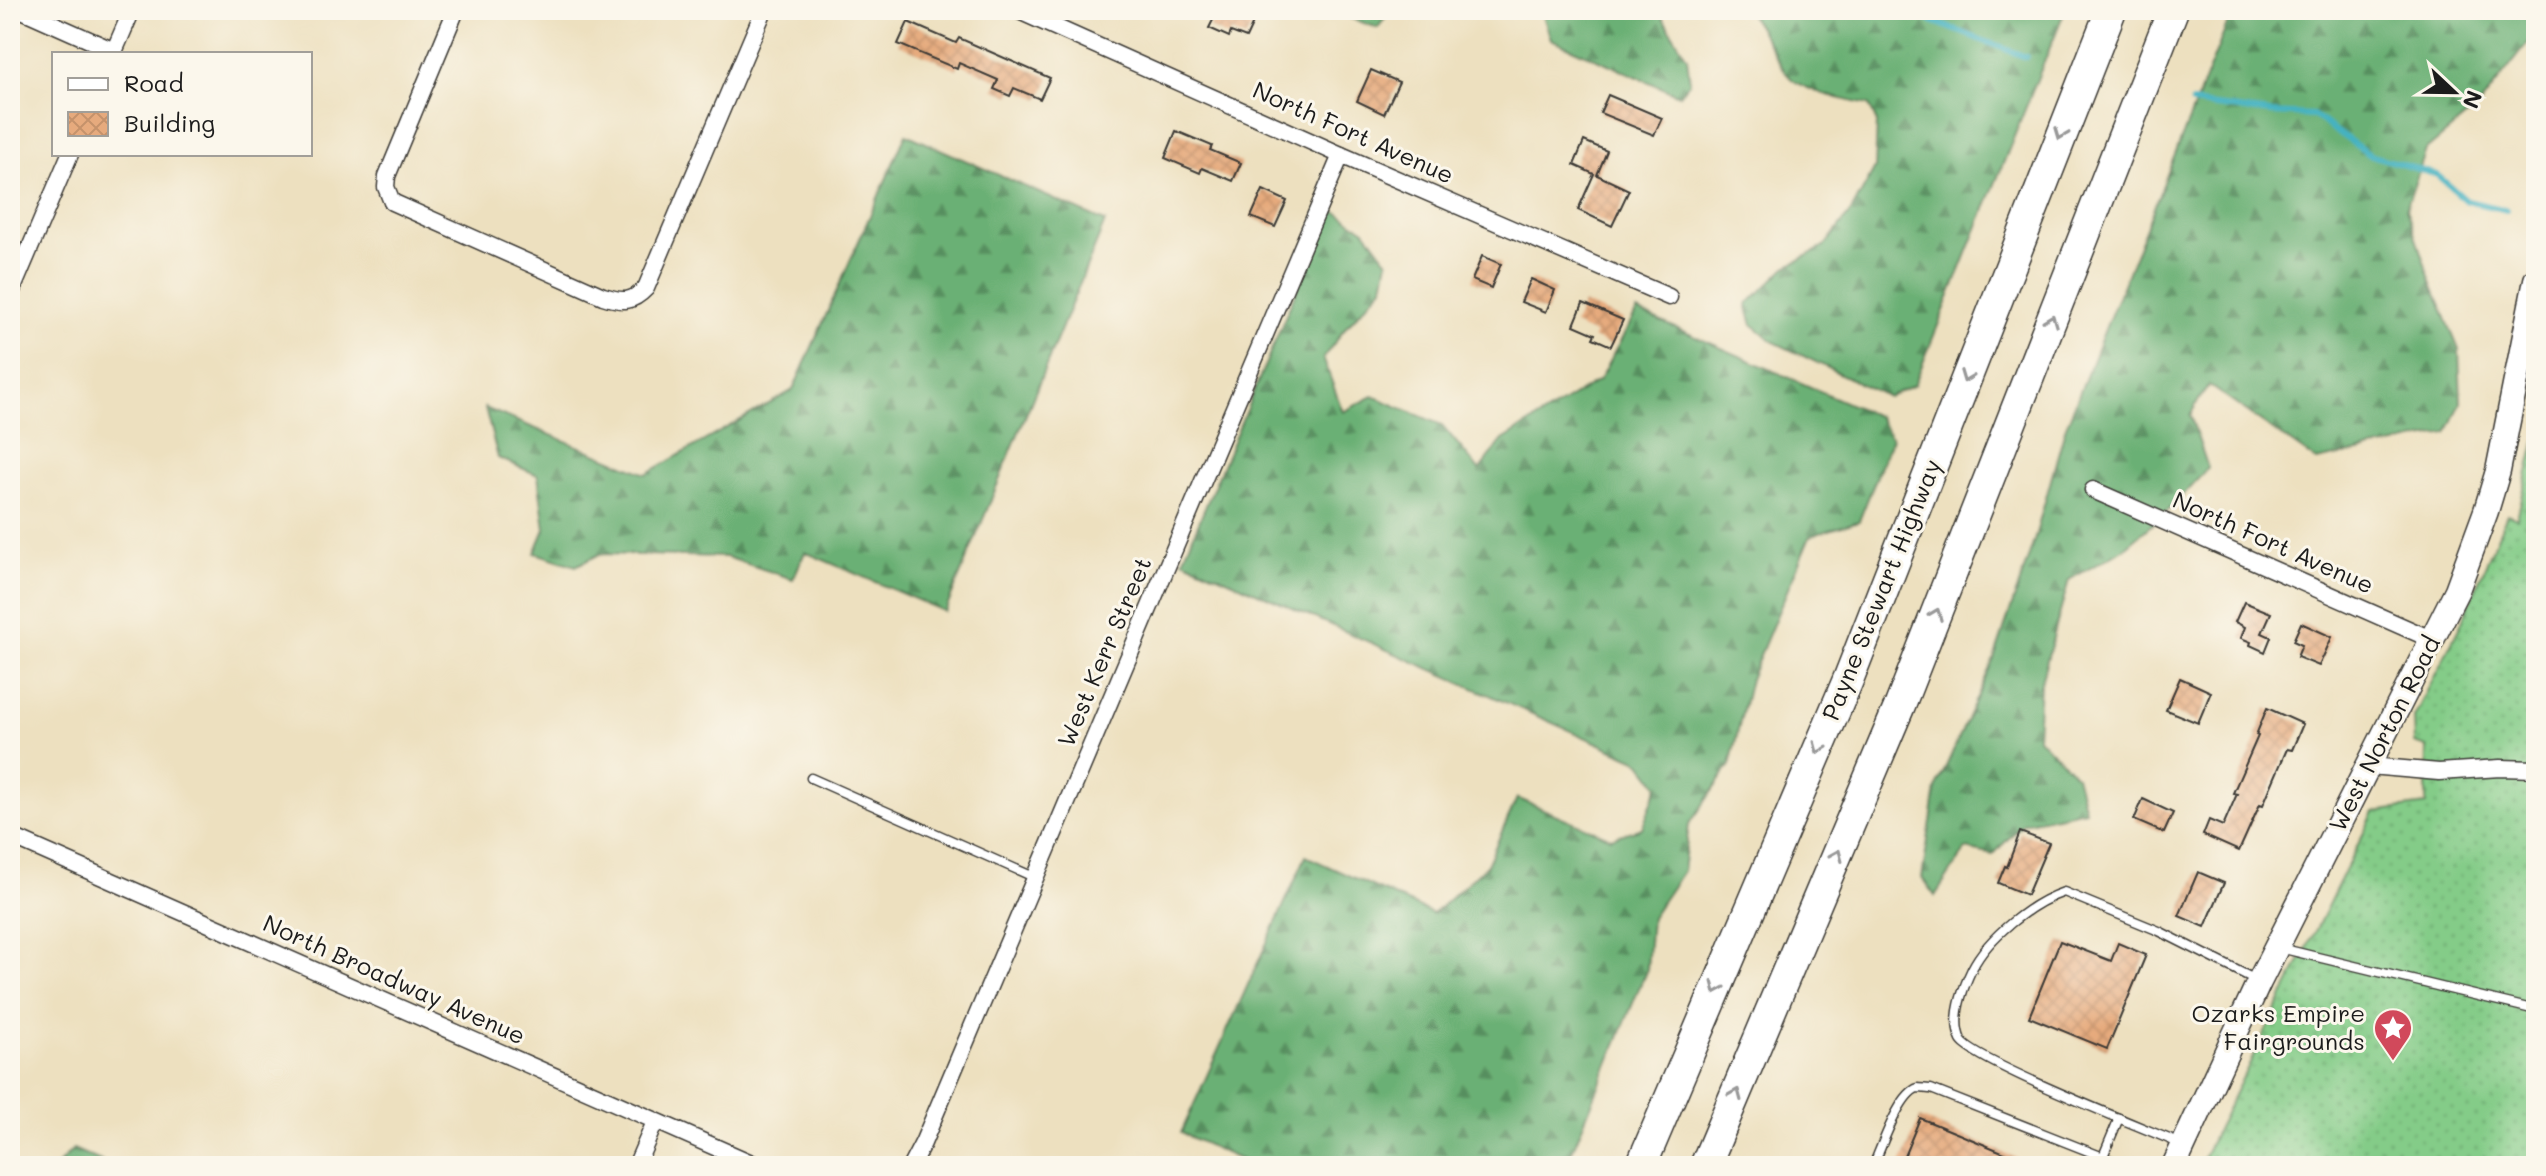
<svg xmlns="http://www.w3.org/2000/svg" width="2546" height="1176" font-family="Mali,sans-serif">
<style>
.grass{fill:url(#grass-dots);stroke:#507452;stroke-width:2}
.forest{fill:url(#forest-firs);stroke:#446648;stroke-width:2}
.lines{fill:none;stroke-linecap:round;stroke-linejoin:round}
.stream{stroke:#45b2c1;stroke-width:6}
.building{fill:url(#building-cross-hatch)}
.lane-casing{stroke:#3b3934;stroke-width:11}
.street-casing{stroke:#3b3934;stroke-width:19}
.secondary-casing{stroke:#3b3934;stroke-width:27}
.highway-casing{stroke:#3b3934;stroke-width:33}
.lane{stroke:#fff;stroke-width:8}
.street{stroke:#fff;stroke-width:16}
.secondary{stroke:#fff;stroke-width:24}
.highway{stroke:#fff;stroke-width:30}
.oneway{stroke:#999}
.labels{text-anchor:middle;stroke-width:6;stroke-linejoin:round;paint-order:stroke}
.street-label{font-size:24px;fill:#1c1c1c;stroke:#fbf7ec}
.poi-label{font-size:24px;fill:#1c1c1c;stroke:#fbf7ec;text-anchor:end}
</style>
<defs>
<pattern id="grass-dots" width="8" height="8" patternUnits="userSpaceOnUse" patternTransform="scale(2)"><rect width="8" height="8" fill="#84cc88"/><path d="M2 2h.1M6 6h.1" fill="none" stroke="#71af75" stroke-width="1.8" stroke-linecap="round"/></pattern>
<pattern id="forest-firs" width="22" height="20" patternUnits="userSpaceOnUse" patternTransform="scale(2)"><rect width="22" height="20" fill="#6bb074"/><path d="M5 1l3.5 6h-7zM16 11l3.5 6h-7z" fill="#578e5e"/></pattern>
<pattern id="building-cross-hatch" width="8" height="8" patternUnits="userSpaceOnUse" patternTransform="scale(2)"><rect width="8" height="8" fill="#e6aa7d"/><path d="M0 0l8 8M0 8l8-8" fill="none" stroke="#c5926b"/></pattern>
</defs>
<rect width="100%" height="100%" fill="#fbf7ec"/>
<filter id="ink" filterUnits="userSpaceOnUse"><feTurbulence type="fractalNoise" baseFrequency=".0125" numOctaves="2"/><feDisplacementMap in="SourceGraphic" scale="16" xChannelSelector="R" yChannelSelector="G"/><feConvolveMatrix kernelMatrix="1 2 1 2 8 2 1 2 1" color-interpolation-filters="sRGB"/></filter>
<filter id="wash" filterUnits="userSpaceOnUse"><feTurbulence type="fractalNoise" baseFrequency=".006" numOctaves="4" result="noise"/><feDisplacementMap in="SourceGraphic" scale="32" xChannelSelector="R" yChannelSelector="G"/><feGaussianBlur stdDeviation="1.8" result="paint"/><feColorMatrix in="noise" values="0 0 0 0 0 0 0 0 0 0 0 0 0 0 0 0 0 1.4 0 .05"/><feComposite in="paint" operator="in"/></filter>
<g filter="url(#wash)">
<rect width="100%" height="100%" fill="#ede0bf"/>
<path class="grass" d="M2536,439V1166H2199L2374,812L2426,805L2427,747L2415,743L2414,717L2460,626L2507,514L2517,518Z"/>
<g class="forest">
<path d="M1348,10H1390L1378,28L1350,18Z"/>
<path d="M1541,10H1658L1687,57L1690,82L1679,95L1551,39Z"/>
<path d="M1746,10H2065L1914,385L1888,397L1774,342L1753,325L1747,305L1786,267L1824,247L1852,210L1875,168L1877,123L1869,105C1848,101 1799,91 1787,74C1772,54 1763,29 1746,10Z"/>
<path d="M2233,10H2536V33L2480,105L2426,150L2406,209L2430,279L2459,350L2461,403L2447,433L2317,461L2208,385L2190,415L2208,468L2171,508L2122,550L2069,580L2040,685L2037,737L2076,775L2085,810L2023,823L1993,855L1966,849L1935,896L1922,878L1936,789L1994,659L2034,541L2065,429Z"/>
<path d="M906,134L1105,222L945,612L805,552L793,579L726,557L600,554L576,566L535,553L545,529L538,475L498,458L485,408L646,474L793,390Z"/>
<path d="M1331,208L1365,230L1388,261L1383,287L1347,326L1323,358L1343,412L1373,396L1442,425L1479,470L1503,440L1599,380L1637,311L1877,416L1892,438L1859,521L1810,536L1750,679L1730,765L1689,825L1683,871L1651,918L1647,969L1566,1166H1254L1181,1133L1306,856L1433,914L1487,865L1517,798L1611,838L1642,828L1658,786L1641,762L1183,560Z"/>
<path d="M73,1149L112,1166H57Z"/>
</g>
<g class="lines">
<g class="stream">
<path d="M1903,10L2026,57"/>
<path d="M2192,103L2270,113L2313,115L2370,155L2437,175L2467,201L2507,210"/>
</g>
</g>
<g id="blocks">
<g class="building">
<path d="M1218,10H1259L1246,38L1231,32L1229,37L1209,28Z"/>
<path d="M908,22L956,43L959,38L1050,78L1040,99L1014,88L1010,96L994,89L998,80L959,63L957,69L898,44Z"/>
<path d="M1371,70L1399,82L1384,114L1357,101Z"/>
<path d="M1608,95L1662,118L1654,135L1600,113Z"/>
<path d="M1176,131L1212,146L1210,150L1241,163L1233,181L1202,168L1200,173L1165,158Z"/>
<path d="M1584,141L1607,151L1597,175L1629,190L1612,226L1578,210L1594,174L1574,165Z"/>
<path d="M1263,190L1287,201L1275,227L1251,217Z"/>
<path d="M1482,256L1501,264L1491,288L1472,280Z"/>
<path d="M1531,279L1555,290L1546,312L1521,302Z"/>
<path d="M1583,303L1623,320L1611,346L1593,338L1595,334L1574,325Z"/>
<path d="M2244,602L2271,613L2262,633L2271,637L2265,652L2250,645L2251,642L2241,638L2245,627L2235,622Z"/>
<path d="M2301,623L2332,637L2319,666L2297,657L2302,645L2293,641Z"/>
<path d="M2180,678L2211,692L2198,723L2166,710Z"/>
<path d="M2267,708L2303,724L2292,750L2287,749L2263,805L2260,804L2239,851L2203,835L2209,820L2223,826L2237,794L2233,793L2258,736L2256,735Z"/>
<path d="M2143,799L2173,813L2164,833L2134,820Z"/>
<path d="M2020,832L2049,843L2027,895L1998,883L2005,866L2007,867Z"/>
<path d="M2198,872L2224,883L2205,927L2179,916Z"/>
<path d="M2060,941L2111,961L2118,943L2146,955L2107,1049L2029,1017Z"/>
<path d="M1920,1118L2036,1166H1900Z"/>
</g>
</g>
</g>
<g filter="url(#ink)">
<use href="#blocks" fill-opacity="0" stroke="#3b3934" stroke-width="2"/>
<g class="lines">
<defs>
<g id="lane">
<path d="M811,778L1036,878"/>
<path d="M2280,948L2536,1010"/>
<path d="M2181,1144C2149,1130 1970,1060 1961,1040C1951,1019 1963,988 1972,969C1988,937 2031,903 2064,892L2159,931L2258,981"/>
<path d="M1873,1166C1881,1149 1899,1093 1918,1088C1919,1088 1930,1089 1931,1089L2126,1166"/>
<path d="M2099,1166L2119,1118"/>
</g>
<g id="street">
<path d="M22,10L114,51"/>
<path d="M456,10L387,176L386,187L392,202L603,296C622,302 632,303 646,288L764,10"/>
<path d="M1017,10L1341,155L1669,297"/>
<path d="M113,54L132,10"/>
<path d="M10,295L70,154"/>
<path d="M2093,490L2433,640"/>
<path d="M2369,766L2439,772L2500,768L2536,769"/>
<path d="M10,836L758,1166"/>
<path d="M636,1166L655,1122"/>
<path d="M911,1166L923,1143L1341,155"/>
</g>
<path id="secondary" d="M2174,1166L2259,982L2457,590L2486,511L2498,471L2536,280"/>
<g id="highway">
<path d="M1641,1166L1848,680L2111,10"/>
<path d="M1705,1166L1900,705L2173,10"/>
</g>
</defs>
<use href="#lane" class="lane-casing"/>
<use href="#street" class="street-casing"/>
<use href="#secondary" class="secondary-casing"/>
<use href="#highway" class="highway-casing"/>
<use href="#lane" class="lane"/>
<use href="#street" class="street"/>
<use href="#secondary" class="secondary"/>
<use href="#highway" class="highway"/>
</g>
<defs><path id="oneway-chevron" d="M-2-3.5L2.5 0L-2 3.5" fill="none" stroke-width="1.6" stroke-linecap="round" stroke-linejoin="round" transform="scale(2)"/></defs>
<g class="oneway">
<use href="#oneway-chevron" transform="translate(2061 134) rotate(111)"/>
<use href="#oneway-chevron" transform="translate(2051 320) rotate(-69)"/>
<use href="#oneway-chevron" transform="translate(1966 377) rotate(111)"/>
<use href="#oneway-chevron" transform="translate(1936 614) rotate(-69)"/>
<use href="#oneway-chevron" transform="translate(1819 748) rotate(113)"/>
<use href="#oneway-chevron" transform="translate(1837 855) rotate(-67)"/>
<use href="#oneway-chevron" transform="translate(1717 988) rotate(113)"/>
<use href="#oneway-chevron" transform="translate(1736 1094) rotate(-67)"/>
</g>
</g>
<defs>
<symbol id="sight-pin" viewBox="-11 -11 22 30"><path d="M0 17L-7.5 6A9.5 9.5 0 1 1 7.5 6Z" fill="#d1495b" stroke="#fbf7ec"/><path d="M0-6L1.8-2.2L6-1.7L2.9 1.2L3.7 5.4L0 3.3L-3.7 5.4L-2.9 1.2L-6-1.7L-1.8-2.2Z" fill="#fff"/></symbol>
</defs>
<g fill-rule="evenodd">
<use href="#sight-pin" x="2371" y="1006" width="44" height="60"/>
</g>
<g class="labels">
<g class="street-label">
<text transform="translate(1353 133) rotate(24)" y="8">North Fort Avenue</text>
<text transform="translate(2273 543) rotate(24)" y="8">North Fort Avenue</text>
<text transform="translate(1882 590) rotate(-68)" y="8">Payne Stewart Highway</text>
<text transform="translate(1105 652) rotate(-67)" y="8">West Kerr Street</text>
<text transform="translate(2385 734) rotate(-63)" y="8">West Norton Road</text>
<text transform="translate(394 980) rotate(24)" y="8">North Broadway Avenue</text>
</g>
<g class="poi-label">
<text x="2365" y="1022">Ozarks Empire<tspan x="2365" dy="28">Fairgrounds</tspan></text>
</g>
</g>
<rect width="2546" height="1176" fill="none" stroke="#fbf7ec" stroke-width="40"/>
<rect x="52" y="52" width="260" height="104" fill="#fbf7ec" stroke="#a29f99" stroke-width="2"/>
<rect x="68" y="78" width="40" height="12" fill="#ffffff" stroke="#a29f99" stroke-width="2"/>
<text x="124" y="92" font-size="24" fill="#1c1c1c">Road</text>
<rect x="68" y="112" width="40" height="24" fill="url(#building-cross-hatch)" stroke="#a29f99" stroke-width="2"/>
<text x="124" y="132" font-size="24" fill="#1c1c1c">Building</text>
<g transform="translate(2454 92) rotate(112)" stroke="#fbf7ec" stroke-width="6" paint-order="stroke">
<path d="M0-6L14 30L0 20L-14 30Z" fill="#1c1c1c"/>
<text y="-12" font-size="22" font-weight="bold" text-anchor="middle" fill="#1c1c1c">N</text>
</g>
</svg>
